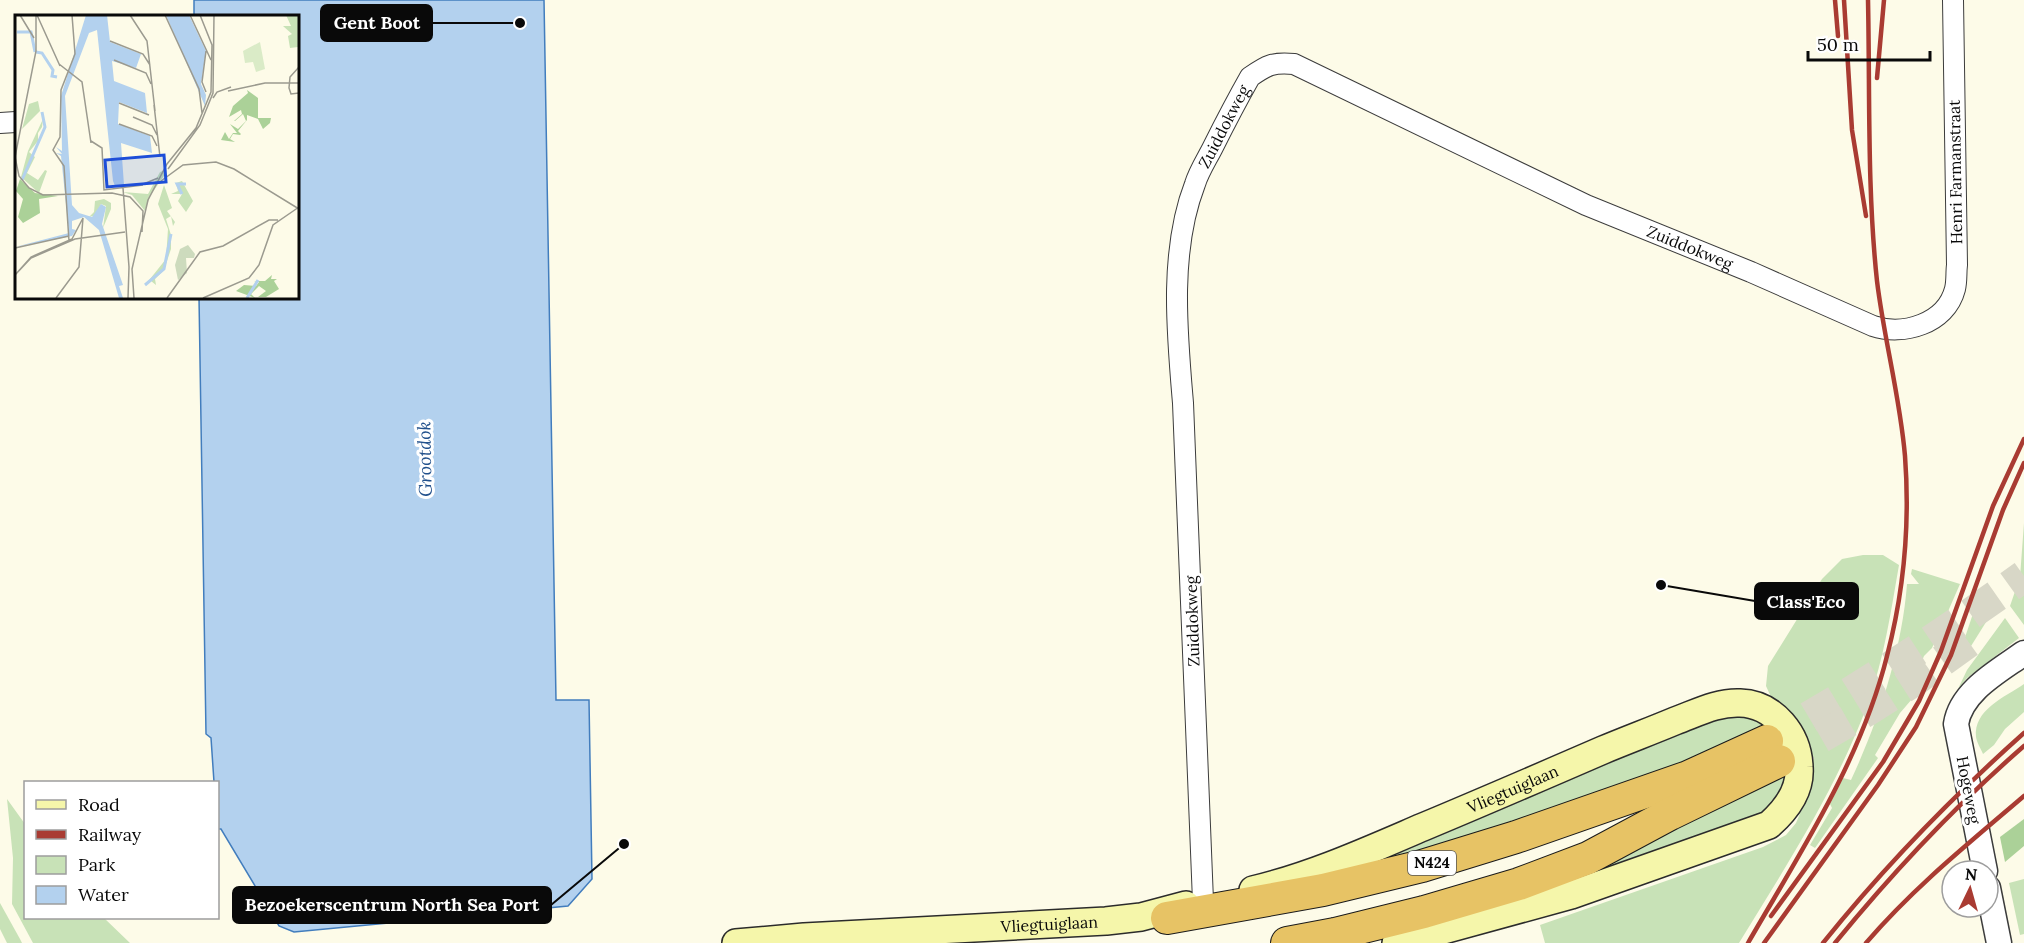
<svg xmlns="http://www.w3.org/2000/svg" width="2024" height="943" font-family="Lora,serif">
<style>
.green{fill:#c8e2b7}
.forest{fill:#abd198}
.water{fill:#b3d1ee;stroke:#427dbd;stroke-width:1.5}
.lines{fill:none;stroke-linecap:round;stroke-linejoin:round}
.trunk-tunnel{stroke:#d8d7c7;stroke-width:32;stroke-dasharray:32 16;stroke-linecap:butt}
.minor-casing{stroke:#3c3c3c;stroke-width:22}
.tertiary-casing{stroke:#3c3c3c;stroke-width:27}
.secondary-casing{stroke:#2b2b2b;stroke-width:30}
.trunk-casing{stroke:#1a1a1a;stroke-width:34}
.minor{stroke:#fff;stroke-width:20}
.tertiary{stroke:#fff;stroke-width:24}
.secondary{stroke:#f5f6aa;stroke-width:27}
.trunk{stroke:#e7c365;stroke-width:32}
.rail{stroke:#a93b32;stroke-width:4.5}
.labels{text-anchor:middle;stroke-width:6;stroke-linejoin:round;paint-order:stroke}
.shield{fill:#fff;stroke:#535353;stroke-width:1.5}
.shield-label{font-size:15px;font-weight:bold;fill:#090909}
.street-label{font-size:16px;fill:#090909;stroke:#fff}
.water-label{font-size:18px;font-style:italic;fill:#22518c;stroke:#fff}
.inset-river{fill:none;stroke:#b3d1ee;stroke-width:3}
.inset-road{fill:none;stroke:#9b9a8f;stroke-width:1.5}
.view{fill:#1d4ed8;fill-opacity:0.15;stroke:#1d4ed8;stroke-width:3}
.inset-edge{fill:none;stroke:#090909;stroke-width:3}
.leader{fill:none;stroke:#090909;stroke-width:2}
.callout-dot{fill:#090909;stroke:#fff;stroke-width:2}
.callout{fill:#090909;stroke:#090909;stroke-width:2}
.callout-label{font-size:18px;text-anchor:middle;font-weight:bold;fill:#fff}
</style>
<rect width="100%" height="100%" fill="#fdfbe8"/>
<g class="green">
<path d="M2024,523V625L2010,606L2020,577Z"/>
<path d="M1863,555H1883L1899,565C1891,611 1884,659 1868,703C1837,788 1786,866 1739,943H1545L1540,925L1763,847L1786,835L1796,823L1812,785V763L1806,736L1797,719L1771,697L1766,686L1768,666L1822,579L1842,559Z"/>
<path d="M1912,569L1960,584L1932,648L1924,656L1909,692L1912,699L1900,713L1875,755L1878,758L1815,848L1810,845L1832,808L1830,804L1843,778L1851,780C1879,720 1902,650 1907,584H1919L1911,574Z"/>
<path d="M1981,590C1990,594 1994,597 1996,606L1958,667V658Z"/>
<path d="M2005,618L2019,638L1967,678L1958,689L1967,670Z"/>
<path d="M2024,684V712L2005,729L1994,745L1983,754C1981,749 1977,743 1976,737C1973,710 2005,697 2024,684Z"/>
<path d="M1764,715L1792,778L1773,813L1518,904L1699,817L1609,793L1422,853L1325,875L1700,717Z"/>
<path d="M7,799L25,824L26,918H104L130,943H33L12,904L13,858Z"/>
<path d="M2024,879V934L2020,935L2009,883Z"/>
<path d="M0,903L20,939L22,943H7L0,929Z"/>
</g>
<path class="forest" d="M2024,819V846L2005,862L2000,837Z"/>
<path class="water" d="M194,0H544L556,700H589L592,879L568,906L294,932L279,926L221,829H218V782H214L211,738L206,734L199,297H297V16H194Z"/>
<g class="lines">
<g class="trunk-tunnel">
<path d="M1767,741C1856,692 1941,636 2024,576"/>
<path d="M1779,761L1866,711L1915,680L1971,640"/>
</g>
<defs>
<g id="minor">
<path d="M0,123L16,122"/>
<path id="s1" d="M1203,901L1183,403C1177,333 1169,251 1195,184C1199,171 1207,159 1213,147C1225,123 1237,100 1250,77C1267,65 1273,62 1294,64L1586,205L1751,272L1873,326C1903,336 1946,324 1955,289C1957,281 1956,272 1957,265L1953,0"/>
</g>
<g id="tertiary">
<path d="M1985,871L1956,724C1961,691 1999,671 2024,653"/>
<path d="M1988,888L1999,943"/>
</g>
<g id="secondary">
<path id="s2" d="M1253,890C1312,876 1367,851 1423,827C1483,802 1543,776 1603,750C1627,740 1651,731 1675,721C1697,713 1717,702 1740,703C1774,704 1798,735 1799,767C1801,791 1786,810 1769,825L1571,895L1396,943"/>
<path id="s3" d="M736,943L804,937L1106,921L1141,917L1186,905"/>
</g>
<g id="trunk">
<path d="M1167,918L1323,890L1422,866L1516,837L1688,777L1767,741"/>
<path d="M1287,943L1335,934L1424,912L1519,884L1588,858L1670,814L1779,761"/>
</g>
</defs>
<use href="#minor" class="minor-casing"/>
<use href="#tertiary" class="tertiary-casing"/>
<use href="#secondary" class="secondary-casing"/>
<use href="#trunk" class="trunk-casing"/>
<use href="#minor" class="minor"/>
<use href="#tertiary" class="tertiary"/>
<use href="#secondary" class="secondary"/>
<use href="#trunk" class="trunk"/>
<g class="rail">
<path d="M1835,0L1838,36"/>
<path d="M1844,0L1852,130L1866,216"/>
<path d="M1877,78L1884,0"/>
<path d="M1771,916L1883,762L1919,701L1941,651L1993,506L2024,439"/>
<path d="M1748,943C1801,851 1861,760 1887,656C1904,591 1910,523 1905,456C1900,397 1884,339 1877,281C1867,188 1870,93 1868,0"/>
<path d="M1764,943L1878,785L1916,727L1951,655L2003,510L2024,463"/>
<path d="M1823,943C1884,867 1951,798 2024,733"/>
<path d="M1835,943C1893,872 1955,806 2024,746"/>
<path d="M1866,943C1913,888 1969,843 2024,796"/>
</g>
</g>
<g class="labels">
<rect class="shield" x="1408" y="851" width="48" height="24" rx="4.5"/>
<g class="shield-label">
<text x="1432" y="868">N424</text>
</g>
<g class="street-label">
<text dy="6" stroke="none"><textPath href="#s1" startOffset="784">Zuiddokweg</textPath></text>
<text transform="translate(1955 172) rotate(-91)" y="6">Henri Farmanstraat</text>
<text dy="6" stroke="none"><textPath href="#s1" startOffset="1324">Zuiddokweg</textPath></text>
<text transform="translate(1192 621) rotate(-92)" y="6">Zuiddokweg</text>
<text dy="6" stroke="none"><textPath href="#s2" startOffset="279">Vliegtuiglaan</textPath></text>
<text transform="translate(1969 790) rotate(79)" y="6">Hogeweg</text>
<text dy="6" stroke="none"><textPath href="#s3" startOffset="314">Vliegtuiglaan</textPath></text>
</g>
<g class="water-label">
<text transform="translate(425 459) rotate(-91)" y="6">Grootdok</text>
</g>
</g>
<g transform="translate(15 15)">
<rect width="284" height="284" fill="#fdfbe8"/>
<path d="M271,0H283V32L275,33L273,21L277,19L268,11H276ZM23,86L25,96L7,114L14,89ZM28,104L27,112L23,118V126L14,137L20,142L12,158L23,165L30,155L32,156L24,178L6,162L13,136ZM150,155L151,158L135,181L130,196L117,180L108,177L133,179L145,157ZM167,166L178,186L171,197L163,186L167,179H156L163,176L161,168ZM149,170L157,193L152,196L160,207L158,211L156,201L151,204L156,220V234L149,255L140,264L141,270L136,266L131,269L151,244L153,214L143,189ZM89,184L96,188V194L88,213L91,191L86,189L81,200L74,202L79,197L80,186Z" fill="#c8e2b7"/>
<path d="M232,75L243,83V103H256L255,108L248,114L243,104L232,100V105L223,116L226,119L225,120L218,119L215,124L220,127L206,125L210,117L214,124L218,118H222L215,109L223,114L231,106L228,99L220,106H219L227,99L226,95L214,102L218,91L233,78ZM5,164L20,178L43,181L24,184L25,198L8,208L3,202L8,184L1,176ZM257,260L256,264H262L259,266L264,274L251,282H243L251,276L244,271L236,279L240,283L221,276L229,270L241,271L244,267L239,266H250Z" fill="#abd198"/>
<path d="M173,230L180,239L179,243H171L172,258L163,265L160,250L165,234Z" fill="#cddbbd"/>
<path d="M245,27L250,54L241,57L238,47L230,48L228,36Z" fill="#daebc7"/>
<path d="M71,0H92L95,27L126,39L121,53L97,46L99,66L130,78L132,98L104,87L103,109L135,121L137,138L106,128L109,170L100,171L98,166L82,15L74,18L50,81L57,190L64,198L77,202L86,189L91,192L87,209L108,270L104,271L108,283H104L84,215L69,202L57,206V214L61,215L57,221L0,232L54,218L46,141L41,138L47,139L41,132L47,136L46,81ZM151,0H174L191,36L186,69L191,80L190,91Z" fill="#b3d1ee"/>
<path class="inset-river" d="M2,17H16L20,37M21,37L27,38L38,55L37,61L42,62M7,165L30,112L27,97M167,179L162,169H171M130,270L149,254L156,219M232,283L243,265"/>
<path class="inset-road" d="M5,0L19,23M21,0V36L0,142L4,161L14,173L28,180L97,178L115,182L128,196L127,217M22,0L45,51M115,0L132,26L140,96M150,0L184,74L187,98M175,0L196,45M95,26L128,39L135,50M191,36L187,67L191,77M99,45L131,58L136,69M44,49L67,67L76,128M284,52L275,62L274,73L276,79L284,78M213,76L250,68H284M198,83L202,77L216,72M104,88L134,100M139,90L145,142M118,102L137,110L142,120M104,109L137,121L142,131M76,126L87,133L89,175L128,170M153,154L185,110L198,78L199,0M146,166L168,150L201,147L219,154L284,194M126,170L143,163M108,173L114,252L113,283M54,226L49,151L38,135L45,122L46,75L60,39L57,0M0,233L54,221M0,260L16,243L60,224L110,217M0,260L16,242L57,224L68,203L64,252L41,283M119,283L117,254L133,185L152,149L181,113L196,77L197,30L185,0M152,283L185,237L208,231L254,205H263M188,283L234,263L244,250L258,210L284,192"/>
<path class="view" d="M149,140L151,167L92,172L90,145Z"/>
<rect width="284" height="284" class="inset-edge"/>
</g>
<path class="leader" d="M520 23L432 23M1661 585L1755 601M624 844L551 905"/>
<g class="callout-dot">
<circle cx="520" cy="23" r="6"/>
<circle cx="1661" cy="585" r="6"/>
<circle cx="624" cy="844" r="6"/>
</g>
<g class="callout">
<rect x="321" y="5" width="111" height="36" rx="6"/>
<rect x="1755" y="583" width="103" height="36" rx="6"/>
<rect x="233" y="887" width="318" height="36" rx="6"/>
</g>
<g class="callout-label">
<text x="377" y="29">Gent Boot</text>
<text x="1806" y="608">Class'Eco</text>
<text x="392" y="911">Bezoekerscentrum North Sea Port</text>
</g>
<rect x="24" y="781" width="195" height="138" fill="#ffffff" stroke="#9d9d9d" stroke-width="1.5"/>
<rect x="36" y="800" width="30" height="9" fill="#f5f6aa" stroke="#9d9d9d" stroke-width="1.5"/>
<text x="78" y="811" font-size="18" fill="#090909">Road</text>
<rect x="36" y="830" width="30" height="9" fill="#a93b32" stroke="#9d9d9d" stroke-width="1.5"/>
<text x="78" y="841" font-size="18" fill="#090909">Railway</text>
<rect x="36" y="856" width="30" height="18" fill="#c8e2b7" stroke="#9d9d9d" stroke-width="1.5"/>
<text x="78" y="871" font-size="18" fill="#090909">Park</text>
<rect x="36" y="886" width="30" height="18" fill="#b3d1ee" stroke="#9d9d9d" stroke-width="1.5"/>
<text x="78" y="901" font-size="18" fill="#090909">Water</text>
<g transform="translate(1970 889) rotate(5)"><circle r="28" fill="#ffffff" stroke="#9d9d9d" stroke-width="1.5"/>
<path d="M0-4.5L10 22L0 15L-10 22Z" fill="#a93b32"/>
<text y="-9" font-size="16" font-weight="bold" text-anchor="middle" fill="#090909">N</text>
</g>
<path d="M1808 51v9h122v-9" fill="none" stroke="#090909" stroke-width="3"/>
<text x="1817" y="51" font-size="18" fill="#090909" stroke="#ffffff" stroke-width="4.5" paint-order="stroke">50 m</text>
</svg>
